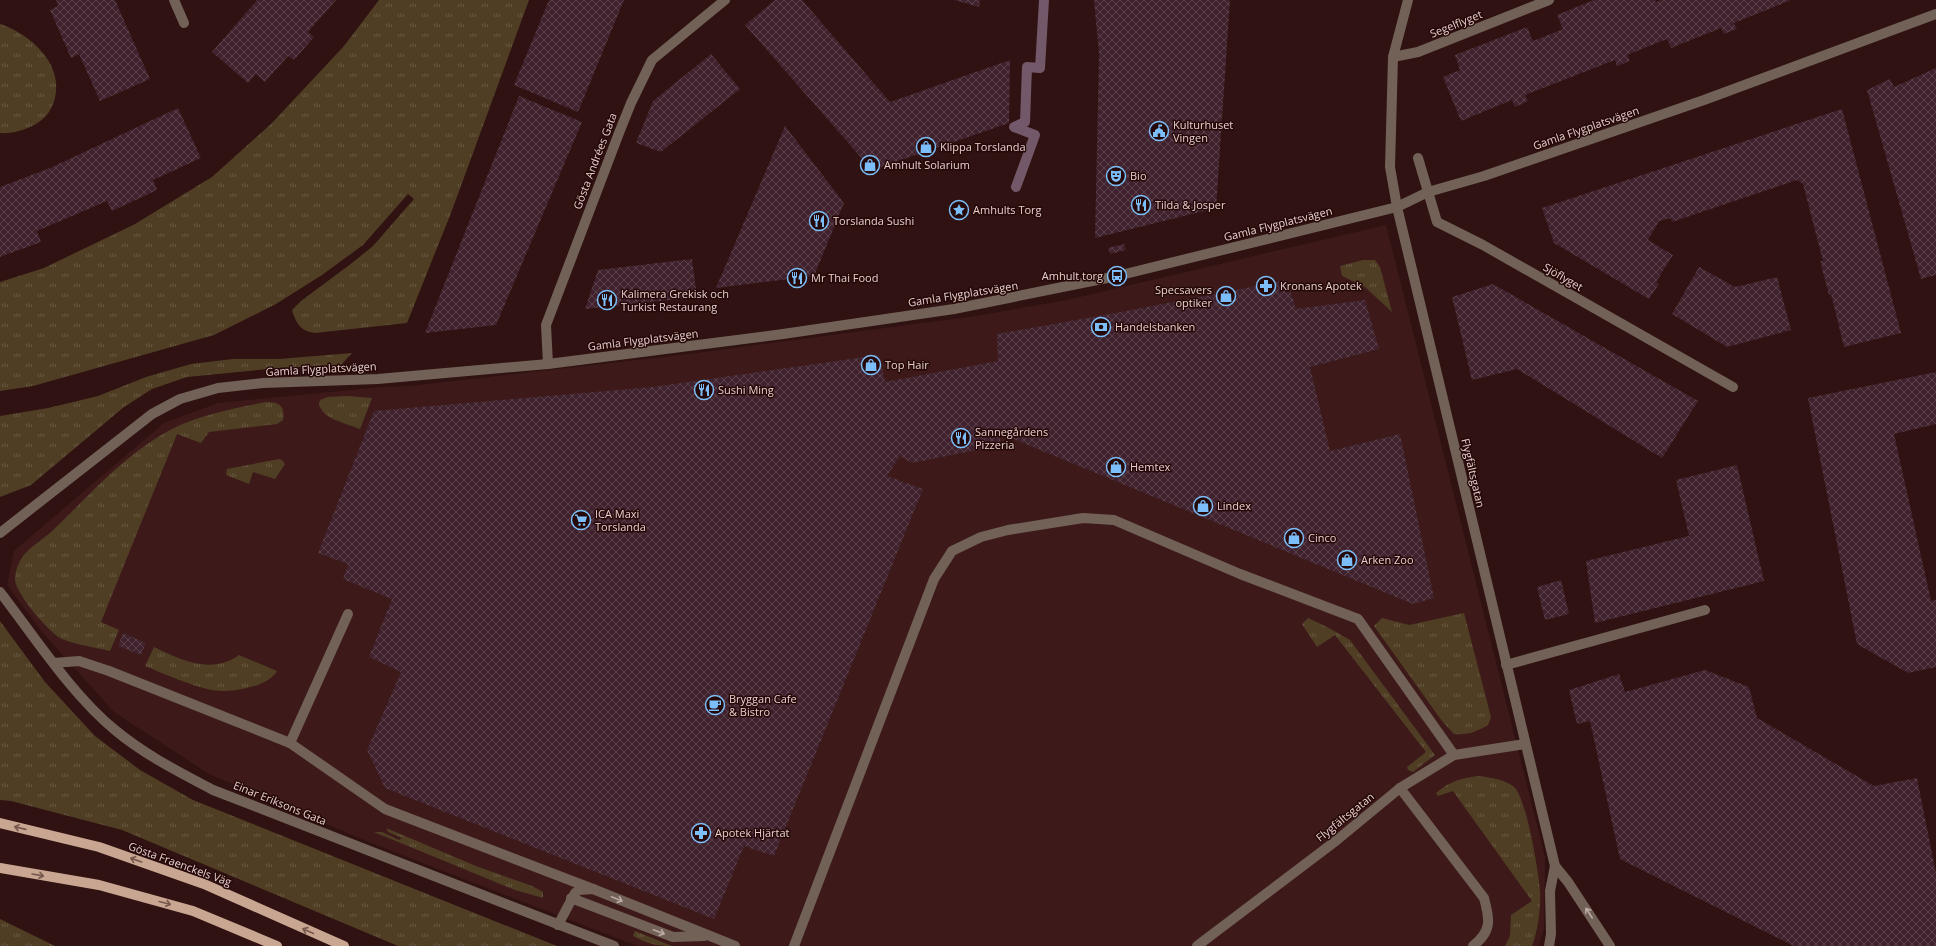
<svg xmlns="http://www.w3.org/2000/svg" width="1936" height="946" font-family="'Open Sans',sans-serif">
<style>
.built{fill:#3d1a19}
.grass{fill:url(#grass-tufts)}
.lines{fill:none;stroke-linecap:round;stroke-linejoin:round}
.stream{stroke:#725869;stroke-width:10}
.building{fill:url(#building-cross-hatch)}
.minor{stroke:#716157;stroke-width:10}
.major{stroke:#c9a692;stroke-width:10}
.oneway{stroke:#77584d}
.oneway2{stroke:#bca9a4}
.labels{text-anchor:middle;stroke-width:3;stroke-linejoin:round;paint-order:stroke}
.street-label{font-size:11px;fill:#e5d0ce;stroke:#250908}
.poi-label{font-size:11px;fill:#e5d0ce;stroke:#250908;text-anchor:start}
</style>
<defs>
<pattern id="grass-tufts" width="24" height="20" patternUnits="userSpaceOnUse"><rect width="24" height="20" fill="#4f3e24"/><path d="M3 7l-1-3M5 7V3M7 7l1-3M15 17l-1-3M17 17v-4M19 17l1-3" fill="none" stroke="#685943"/></pattern>
<pattern id="building-cross-hatch" width="8" height="8" patternUnits="userSpaceOnUse"><rect width="8" height="8" fill="#3f222d"/><path d="M0 0l8 8M0 8l8-8" fill="none" stroke="#5b414a"/></pattern>
</defs>
<rect width="100%" height="100%" fill="#2f1211"/>
<path class="built" d="M1386,225L1545,857L1544,929L1539,946H637L371,843L209,774L114,712L43,633L7,585L14,551L164,423L218,403L381,387L410,386L689,354L976,316L1067,300Z"/>
<g class="grass">
<path d="M379,0H529L451,213L407,323L315,333C300,331 296,323 292,310L301,301L352,263L373,246L414,199L408,194L363,245L322,275L276,304L214,335L33,386L0,391V282L44,268L135,224L212,177L272,123L344,46Z"/>
<path d="M0,24C30,34 63,63 55,98C51,113 43,121 30,127C21,131 9,134 0,133Z"/>
<path d="M1363,260H1375L1380,267L1392,312L1365,287L1342,276L1340,266Z"/>
<path d="M352,353L341,365L278,368L187,377L152,389L124,407L31,485L0,497V416L48,408L98,396L146,377L191,364L233,359H279Z"/>
<path d="M346,396L372,398L360,429C346,423 321,419 319,403L320,400L328,397Z"/>
<path d="M266,402C280,402 285,406 283,420L277,424L209,432L201,443L177,434L101,622L119,630L110,651C98,648 69,643 60,638C47,630 15,593 15,579C15,571 19,562 23,556C30,547 42,540 51,532C90,495 127,451 176,427C200,415 239,407 266,402Z"/>
<path d="M279,459L282,460L285,464L275,479L253,472L249,484L226,475L227,469Z"/>
<path d="M1464,613L1491,717L1488,725C1476,732 1468,735 1454,734L1442,721L1374,626L1382,618L1409,625Z"/>
<path d="M1308,618L1329,628L1350,640L1435,755L1413,772L1408,770L1407,767L1426,752L1335,635L1317,647L1302,624Z"/>
<path d="M0,621L45,682L95,736L140,770L193,800L557,946H398L122,830L11,801L0,800Z"/>
<path d="M154,647C181,660 211,675 239,655L277,671C272,679 266,681 258,685C248,688 235,691 224,691C204,692 165,674 145,666Z"/>
<path d="M1479,776C1491,778 1504,779 1514,787C1526,797 1539,873 1540,891C1541,908 1538,930 1532,946H1505L1510,936L1511,915L1532,901L1453,791L1438,796L1436,793C1450,781 1462,778 1479,776Z"/>
<path d="M386,828L476,866L532,886L543,892V898L515,890L374,832H382L399,840L402,838L388,832Z"/>
<path d="M0,919L55,946H0Z"/>
<path d="M635,931L672,946C655,946 649,944 633,936Z"/>
</g>
<g class="lines">
<path class="stream" d="M1016,187L1035,135L1014,127L1025,122L1027,67L1040,68L1044,0"/>
</g>
<g class="building">
<path d="M56,0H115L150,79L100,101L79,54L71,58L50,10L58,6Z"/>
<path d="M257,0H336L308,32L314,37L294,60L288,56L265,82L256,74L248,83L212,52Z"/>
<path d="M549,0H624L578,112L514,85Z"/>
<path d="M775,0H802L890,102L1010,60L1009,123L872,170L745,25Z"/>
<path d="M954,0H980L979,7Z"/>
<path d="M1094,0H1230L1216,208L1095,238L1099,54Z"/>
<path d="M1594,0H1655L1656,2L1661,0H1791L1734,23L1737,29L1724,34L1721,28L1671,48L1667,39L1627,55L1630,61L1617,66L1615,60L1525,95L1528,101L1515,107L1512,100L1461,121L1443,77L1460,70L1455,55L1527,27L1533,41L1563,29L1557,15Z"/>
<path d="M711,54L740,89L661,152L636,143L653,101Z"/>
<path d="M1936,68V275L1921,279L1867,90L1890,79L1894,87Z"/>
<path d="M519,96L582,122L496,325L425,333Z"/>
<path d="M178,108L201,158L153,180L157,190L112,211L107,201L37,231L41,242L0,257V187L50,168Z"/>
<path d="M1842,109L1901,333L1844,347L1831,294L1829,295L1820,261H1823L1803,184L1797,180L1672,222L1671,218L1659,221L1648,240L1673,255L1656,282L1659,284L1649,299L1554,243L1542,208Z"/>
<path d="M785,126L844,203L814,276L716,288Z"/>
<path d="M1124,244L1126,250L1110,254L1108,248Z"/>
<path d="M692,259L697,297L585,309L598,270Z"/>
<path d="M1699,267L1735,287L1777,277L1791,330L1727,347L1672,314Z"/>
<path d="M1287,280L1296,309L1365,300L1379,349L1310,367L1330,451L1400,434L1434,598L1413,604L999,433L1001,445L912,463L900,456L887,476L923,489L774,856L744,846L714,919L385,788L367,750L401,672L369,657L392,599L343,579L348,564L318,553L374,411L653,387L879,355L885,382L998,361L997,334L1121,312Z"/>
<path d="M1493,284L1698,401L1662,458L1517,369L1472,380L1452,297Z"/>
<path d="M1936,372V424L1894,434L1931,601L1936,600V667L1908,673L1857,644L1808,398Z"/>
<path d="M1737,465L1764,581L1595,623L1586,561L1689,536L1676,480Z"/>
<path d="M1561,580L1569,614L1545,620L1537,587Z"/>
<path d="M123,633L146,643L141,655L118,646Z"/>
<path d="M1705,670L1749,687L1757,718L1874,786L1917,778L1936,874V946H1794L1620,859L1590,721L1577,724L1569,690L1619,674L1625,692Z"/>
</g>
<g class="lines">
<g class="minor">
<path d="M174,0L184,23"/>
<path d="M1408,0L1393,57L1390,167L1397,207L1555,866L1568,882L1610,946"/>
<path d="M1393,57L1418,52L1549,0"/>
<path d="M1418,158L1437,222L1483,245L1733,387"/>
<path d="M548,364L546,325L619,133L631,103L652,60L725,0"/>
<path d="M0,533L152,414L180,399L218,388L263,383L378,379L548,364L783,334L954,309L1117,276L1397,207L1428,192L1484,176L1704,100L1936,14"/>
<path d="M0,592C34,636 72,695 115,730C145,755 179,772 213,790L614,946"/>
<path d="M54,663L79,661L109,671L290,743L385,809L593,889"/>
<path d="M1506,665L1705,610"/>
<path d="M290,743L348,614"/>
<path d="M1400,788L1484,898C1490,920 1492,931 1473,946"/>
<path d="M571,898L673,937L704,936"/>
<path d="M558,925L575,893L579,890L593,889L735,946"/>
<path d="M794,946L934,579L952,551L981,537L1008,530L1083,518L1114,520L1240,574L1358,619L1454,755"/>
<path d="M1197,946L1337,840L1400,788L1454,755L1525,744"/>
<path d="M1549,946L1551,934L1550,891L1555,866"/>
</g>
<g class="major">
<path d="M0,823L99,847L204,884L344,946"/>
<path d="M0,868L99,885L193,911L277,946"/>
</g>
</g>
<defs><path id="oneway-shaft" d="M-6 0H5M1.5-3L5.5 0L1.5 3" fill="none" stroke-width="1.6" stroke-linecap="round" stroke-linejoin="round"/></defs>
<g class="oneway">
<use href="#oneway-shaft" transform="translate(20 828) rotate(-167)"/>
<use href="#oneway-shaft" transform="translate(136 860) rotate(-161)"/>
<use href="#oneway-shaft" transform="translate(38 875) rotate(10)"/>
<use href="#oneway-shaft" transform="translate(165 903) rotate(15)"/>
<use href="#oneway-shaft" transform="translate(308 931) rotate(-156)"/>
</g>
<g class="oneway2">
<use href="#oneway-shaft" transform="translate(617 899) rotate(22)"/>
<use href="#oneway-shaft" transform="translate(1589 913) rotate(-123)"/>
<use href="#oneway-shaft" transform="translate(659 932) rotate(21)"/>
</g>
<defs>
<symbol id="civic-ring" viewBox="-11 -11 22 22"><circle r="9.5" fill="#250908" stroke="#7cbef9" stroke-width="1.5"/><path d="M-.6-6.5H3V-4.5H.6V-3L4-1V1h2V6H-6V1h2V-1L-.6-3ZM-1.2 2.5V6h2.4V2.5Z" fill="#7cbef9"/></symbol>
<symbol id="shop-ring" viewBox="-11 -11 22 22"><circle r="9.5" fill="#250908" stroke="#7cbef9" stroke-width="1.5"/><path d="M-5-2.5h2.3a2.7 3.5 0 0 1 5.4 0H5L5.5 6h-11ZM-1.5-2.5h3a1.5 2.3 0 0 0-3 0Z" fill="#7cbef9"/></symbol>
<symbol id="theatre-ring" viewBox="-11 -11 22 22"><circle r="9.5" fill="#250908" stroke="#7cbef9" stroke-width="1.5"/><path d="M-5-5.5Q0-4 5-5.5V0Q5 5 0 6Q-5 5-5 0ZM-3.3-2.5H-1v1.5H-3.3ZM1-2.5H3.3v1.5H1ZM-2.8 1Q0 5.5 2.8 1Z" fill="#7cbef9"/></symbol>
<symbol id="restaurant-ring" viewBox="-11 -11 22 22"><circle r="9.5" fill="#250908" stroke="#7cbef9" stroke-width="1.5"/><path d="M-5-6h1v4h1v-4h1v4h1v-4h1v5L-1.5 .5V6h-2V.5L-5-1ZM5-6V6H3V1.5H1.5Q1.5-4 5-6Z" fill="#7cbef9"/></symbol>
<symbol id="sight-ring" viewBox="-11 -11 22 22"><circle r="9.5" fill="#250908" stroke="#7cbef9" stroke-width="1.5"/><path d="M0-6L1.8-2.2L6-1.7L2.9 1.2L3.7 5.4L0 3.3L-3.7 5.4L-2.9 1.2L-6-1.7L-1.8-2.2Z" fill="#7cbef9"/></symbol>
<symbol id="bus-ring" viewBox="-11 -11 22 22"><circle r="9.5" fill="#250908" stroke="#7cbef9" stroke-width="1.5"/><path d="M-5-6H5V4H4V6H2V4H-2V6H-4V4H-5ZM-3.5-4V0h7V-4ZM-3.5 1.2v1.5H-2V1.2ZM2 1.2v1.5H3.5V1.2Z" fill="#7cbef9"/></symbol>
<symbol id="pharmacy-ring" viewBox="-11 -11 22 22"><circle r="9.5" fill="#250908" stroke="#7cbef9" stroke-width="1.5"/><path d="M-2-6h4v4h4v4h-4v4h-4v-4h-4v-4h4Z" fill="#7cbef9"/></symbol>
<symbol id="bank-ring" viewBox="-11 -11 22 22"><circle r="9.5" fill="#250908" stroke="#7cbef9" stroke-width="1.5"/><path d="M-6-4H6V4H-6ZM0-2.3a2.3 2.3 0 1 0 0 4.6a2.3 2.3 0 1 0 0-4.6Z" fill="#7cbef9"/></symbol>
<symbol id="supermarket-ring" viewBox="-11 -11 22 22"><circle r="9.5" fill="#250908" stroke="#7cbef9" stroke-width="1.5"/><path d="M-6-5.5h2.5l.6 2H6L4.5 2H-2.5L-4.4-4H-6ZM-1.5 3.2a1.3 1.3 0 1 0 .1 0ZM3 3.2a1.3 1.3 0 1 0 .1 0Z" fill="#7cbef9"/></symbol>
<symbol id="cafe-ring" viewBox="-11 -11 22 22"><circle r="9.5" fill="#250908" stroke="#7cbef9" stroke-width="1.5"/><path d="M-5.5-4.5H6V0H3Q3 3.5 0 3.5H-2.5Q-5.5 3.5-5.5 0ZM3-3.2v2h1.7v-2ZM-6 4.5H4V6H-6Z" fill="#7cbef9"/></symbol>
</defs>
<g fill-rule="evenodd">
<use href="#civic-ring" x="1148" y="120" width="22" height="22"/>
<use href="#shop-ring" x="915" y="136" width="22" height="22"/>
<use href="#shop-ring" x="859" y="154" width="22" height="22"/>
<use href="#theatre-ring" x="1105" y="165" width="22" height="22"/>
<use href="#restaurant-ring" x="1130" y="194" width="22" height="22"/>
<use href="#sight-ring" x="948" y="199" width="22" height="22"/>
<use href="#restaurant-ring" x="808" y="210" width="22" height="22"/>
<use href="#bus-ring" x="1106" y="265" width="22" height="22"/>
<use href="#restaurant-ring" x="786" y="267" width="22" height="22"/>
<use href="#pharmacy-ring" x="1255" y="275" width="22" height="22"/>
<use href="#shop-ring" x="1215" y="285" width="22" height="22"/>
<use href="#restaurant-ring" x="596" y="289" width="22" height="22"/>
<use href="#bank-ring" x="1090" y="316" width="22" height="22"/>
<use href="#shop-ring" x="860" y="354" width="22" height="22"/>
<use href="#restaurant-ring" x="693" y="379" width="22" height="22"/>
<use href="#restaurant-ring" x="950" y="427" width="22" height="22"/>
<use href="#shop-ring" x="1105" y="456" width="22" height="22"/>
<use href="#shop-ring" x="1192" y="495" width="22" height="22"/>
<use href="#supermarket-ring" x="570" y="509" width="22" height="22"/>
<use href="#shop-ring" x="1283" y="527" width="22" height="22"/>
<use href="#shop-ring" x="1336" y="549" width="22" height="22"/>
<use href="#cafe-ring" x="704" y="694" width="22" height="22"/>
<use href="#pharmacy-ring" x="690" y="822" width="22" height="22"/>
</g>
<g class="labels">
<g class="street-label">
<text transform="translate(1456 24) rotate(-22)" y="4">Segelflyget</text>
<text transform="translate(1586 128) rotate(-19)" y="4">Gamla Flygplatsvägen</text>
<text transform="translate(595 161) rotate(-69)" y="4">Gösta Andrées Gata</text>
<text transform="translate(1278 224) rotate(-14)" y="4">Gamla Flygplatsvägen</text>
<text transform="translate(1563 277) rotate(30)" y="4">Sjöflyget</text>
<text transform="translate(963 294) rotate(-9)" y="4">Gamla Flygplatsvägen</text>
<text transform="translate(643 340) rotate(-7)" y="4">Gamla Flygplatsvägen</text>
<text transform="translate(321 369) rotate(-3)" y="4">Gamla Flygplatsvägen</text>
<text transform="translate(1473 473) rotate(77)" y="4">Flygfältsgatan</text>
<text transform="translate(280 803) rotate(22)" y="4">Einar Eriksons Gata</text>
<text transform="translate(1345 817) rotate(-39)" y="4">Flygfältsgatan</text>
<text transform="translate(180 864) rotate(20)" y="4">Gösta Fraenckels Väg</text>
</g>
<g class="poi-label">
<text x="1173" y="129">Kulturhuset<tspan x="1173" dy="13">Vingen</tspan></text>
<text x="940" y="151">Klippa Torslanda</text>
<text x="884" y="169">Amhult Solarium</text>
<text x="1130" y="180">Bio</text>
<text x="1155" y="209">Tilda &amp; Josper</text>
<text x="973" y="214">Amhults Torg</text>
<text x="833" y="225">Torslanda Sushi</text>
<text x="1103" y="280" text-anchor="end">Amhult torg</text>
<text x="811" y="282">Mr Thai Food</text>
<text x="1280" y="290">Kronans Apotek</text>
<text x="1212" y="294" text-anchor="end">Specsavers<tspan x="1212" dy="13">optiker</tspan></text>
<text x="621" y="298">Kalimera Grekisk och<tspan x="621" dy="13">Turkist Restaurang</tspan></text>
<text x="1115" y="331">Handelsbanken</text>
<text x="885" y="369">Top Hair</text>
<text x="718" y="394">Sushi Ming</text>
<text x="975" y="436">Sannegårdens<tspan x="975" dy="13">Pizzeria</tspan></text>
<text x="1130" y="471">Hemtex</text>
<text x="1217" y="510">Lindex</text>
<text x="595" y="518">ICA Maxi<tspan x="595" dy="13">Torslanda</tspan></text>
<text x="1308" y="542">Cinco</text>
<text x="1361" y="564">Arken Zoo</text>
<text x="729" y="703">Bryggan Cafe<tspan x="729" dy="13">&amp; Bistro</tspan></text>
<text x="715" y="837">Apotek Hjärtat</text>
</g>
</g>
</svg>
